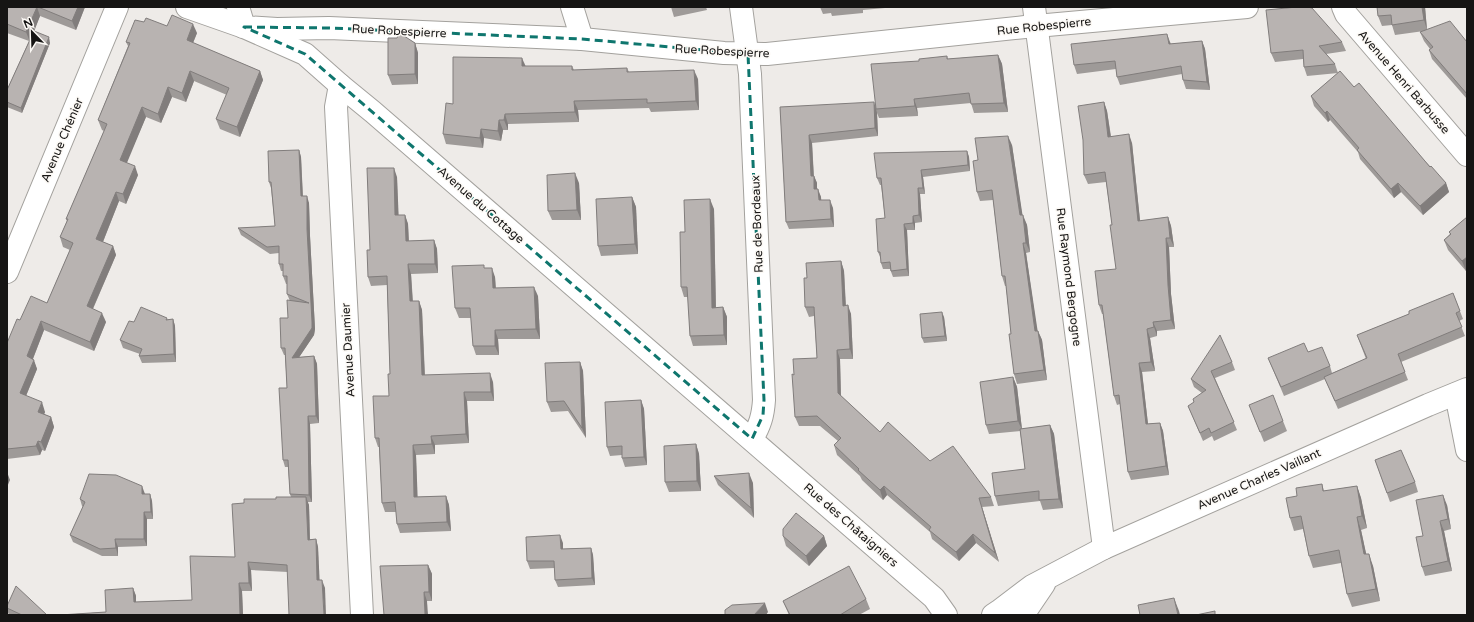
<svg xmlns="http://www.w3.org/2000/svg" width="1474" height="622" font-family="'Varela Round',sans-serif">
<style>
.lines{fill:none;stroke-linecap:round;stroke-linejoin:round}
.street-casing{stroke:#a3a19d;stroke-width:24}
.secondary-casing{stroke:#a3a19d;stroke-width:24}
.street{stroke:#fff;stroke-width:22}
.secondary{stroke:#fff;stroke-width:22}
.wall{fill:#9e9a98}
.shaded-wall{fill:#817d7c}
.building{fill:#b8b3b1;stroke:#817d7c}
.marked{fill:none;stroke:#0f766e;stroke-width:3;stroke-dasharray:8 5;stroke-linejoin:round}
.labels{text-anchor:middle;stroke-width:3;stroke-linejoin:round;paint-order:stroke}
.street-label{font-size:12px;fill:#161514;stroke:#fcf9f5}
</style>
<rect width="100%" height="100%" fill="#eeebe8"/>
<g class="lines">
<defs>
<g id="street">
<path d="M187,7L244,27L305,54L340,85L373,112L934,598L946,615"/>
<path d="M238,7L244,27L277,29L329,28L582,39L724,53L767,54L1025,27L1247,7"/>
<path d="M572,7L582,39"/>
<path d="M741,7L750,74L764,400C763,416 760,425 752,439"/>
<path d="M1034,7L1104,548"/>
<path d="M340,85L336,107L362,615"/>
<path d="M7,272L117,7"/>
<path d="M1456,394L1467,450"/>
</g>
<g id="secondary">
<path d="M1343,7L1346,14L1467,155"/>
<path d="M993,615L999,611L1032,586L1104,548L1428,405L1467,389"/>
<path d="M1023,615L1044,584"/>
</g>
</defs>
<use href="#street" class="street-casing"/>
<use href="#secondary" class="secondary-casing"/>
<use href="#street" class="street"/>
<use href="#secondary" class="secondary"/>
</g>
<g class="wall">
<path d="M7,7H85L76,30L40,16L33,33L50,43L22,113L7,107V90L29,41L7,33Z"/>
<path d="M671,7H706L707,10L674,17Z"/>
<path d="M820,7H896L863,10V13L832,16L831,13L823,14Z"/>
<path d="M1377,7H1425L1427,30L1467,42V99L1432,59L1429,50L1430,49L1424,41L1420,32L1424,31L1395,35L1392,25L1382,26L1378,16Z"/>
<path d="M144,22L167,26L197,33L193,43L260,71L263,80L240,137L220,129L216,119L227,95L194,81L186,102L172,97L161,123L146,117L126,163L138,175L126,204L119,201L103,242L113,246L116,255L93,309L106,322L94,351L44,330L33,359L37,369L26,396L45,412L44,414L51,417L54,427L45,451L42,450L40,455L7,459V343L20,320L47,303L70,250L63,247L60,237L67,221L66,219L104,131L102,130L98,120L128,46L126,42Z"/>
<path d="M397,38L415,43L418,53V84L392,85L388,75Z"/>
<path d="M1202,41L1205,49L1210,90L1186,89L1183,80L1182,74L1120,85L1117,77L1116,69L1077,74L1074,65L1170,42L1171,44Z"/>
<path d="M1342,42L1346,51L1326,54L1335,64L1338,73L1354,87L1446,183L1449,192L1423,215L1401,192L1394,198L1360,159L1358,152L1330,120L1328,122L1314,106L1311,96L1338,73L1307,76L1304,67L1303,59L1275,62L1271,53Z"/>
<path d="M998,55L1002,64L1008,112L974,113L971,103L917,108L918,116L879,118L877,113L878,136L812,143L814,176L817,183V189L821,197V200L833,208L834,227L789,229L786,222L780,107L875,105L919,61L947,56L948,59Z"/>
<path d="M525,66H572L574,70L627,68L629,72L698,79L699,110L651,112L649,108L578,110L579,122L508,124V130H503L501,141L484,138L483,148L446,144L443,134L453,104Z"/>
<path d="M1104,102L1107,111L1111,136L1132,143L1140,221L1168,217L1171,226L1174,247H1169L1171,294L1175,329L1157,331V336L1150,338L1155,371L1142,372L1148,424L1160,423L1163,431L1169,475L1131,480L1128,472L1120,404L1117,405L1114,396L1103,314H1102L1099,305L1116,269L1112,225L1106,182L1088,184L1084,175Z"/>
<path d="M1012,145L1022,215L1027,225L1030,252L1026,253L1037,331H1038L1042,340L1047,380L1017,384L1014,374L1011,334L1006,286H1005L1002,276L993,200L980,201L977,192Z"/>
<path d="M299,150L301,157L303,196L309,203L310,236L315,329L314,335L299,357L314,356L317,364L319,423L310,424L312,502H307L309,505L310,539H316L318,547L319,580L325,588L288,572L251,570L252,591H242L243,615H60L106,612L133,588L136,596V602L192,600L235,557L244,503L291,497L290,494L288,467H285L283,460L287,388L285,355H284L281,348L288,318L290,301L287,294V284H286L283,276V271H281L279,264V253L270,254L241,235L238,228L275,226L271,188L269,182Z"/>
<path d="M967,151L969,157L970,171L923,177L925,194H920L922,222L915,223V230H907L909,276L893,277L890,269H883L881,263V259L878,252L885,218L881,185H880L877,178Z"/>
<path d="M397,177L398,215H405L408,224L409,241L434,240L437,249L438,273L411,274L413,301H419L422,310L425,375L493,382L494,401H467L469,443L435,445V454L416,455L417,497L446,496L449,505L451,531L400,533L397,524L396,512H385L382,503L379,447H378L375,438L389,396L390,374L387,285L371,286L368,277Z"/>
<path d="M579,183L581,220H552L548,211Z"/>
<path d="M632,197L636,207L638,254L601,256L598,246Z"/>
<path d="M714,209L716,308L723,307L727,317V345L693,346L690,336L688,297H684L681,287L685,232Z"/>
<path d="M1467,217V270L1466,271L1448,250L1444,240L1450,234L1449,232Z"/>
<path d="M841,261L844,271L846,305L851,314L853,359H840L841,396L880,432L991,497L994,506L982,507L999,562L976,543L959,561L932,539L930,532L887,495L883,500L862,480L860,476L837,455L834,445L838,441L820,426H799L795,417L794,375L817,358L814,316L809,317L805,307L807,278Z"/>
<path d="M485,268L495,277L496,288L538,296L540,339H498L499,355H476L473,346L471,318H459L455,308Z"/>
<path d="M1453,293L1463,319L1459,321L1465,336L1401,362L1408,380L1338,409L1325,379L1284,396L1268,358L1308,352L1330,366L1332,373L1366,359L1357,335L1409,314Z"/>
<path d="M944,317L947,341L924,343L922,338Z"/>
<path d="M173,319L175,326L176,362L142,363L139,356L140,354L123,348L120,340L134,322Z"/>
<path d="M580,362L583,371L586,438L568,411L551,412L547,402Z"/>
<path d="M1232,362L1235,370L1215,378L1237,430L1214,441L1212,436L1203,441L1188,406L1194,403L1202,393L1194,387L1191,379Z"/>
<path d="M1013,377L1017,387L1022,429L1050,425L1054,434L1063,508L1043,510L1040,501L998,506L995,496L1025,469L1020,431L989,434L986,425Z"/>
<path d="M641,400L644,409L647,465L625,467L622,458V455L610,456L607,447Z"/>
<path d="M1249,405L1283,421L1287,431L1264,442Z"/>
<path d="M696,444L699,454L701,491L669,492L665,482Z"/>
<path d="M1375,460L1415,482L1418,492L1390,502Z"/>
<path d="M714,476L753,483L754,518L718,485Z"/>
<path d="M1322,484L1324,491L1357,486L1361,498L1367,528L1361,530L1366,554L1373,566L1380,601L1352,607L1347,594L1341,563L1313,568L1309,556L1303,529L1294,531L1290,518L1297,496Z"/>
<path d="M145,494H150L152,501L153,519H147V546L118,547V556H102L73,542L70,535L83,507L82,506L80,499Z"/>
<path d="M1447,505L1451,529L1444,531L1452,571L1425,576L1422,567Z"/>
<path d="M783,536H824L827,546L809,566L786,546Z"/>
<path d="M563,543V549L591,548L593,555L595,585L558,587L555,580V568L530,569L527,561Z"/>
<path d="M428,565L432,574V601H427L384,615Z"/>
<path d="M866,599L870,609L859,615H789L783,601Z"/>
<path d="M7,606L47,615H9L7,610Z"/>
</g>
<g class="shaded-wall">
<path d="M37,7L40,16L30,42L26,32Z"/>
<path d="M78,7H85L76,30L72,21Z"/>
<path d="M1422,7H1425L1427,30L1424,20Z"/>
<path d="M193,24L197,33L190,50L187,40Z"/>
<path d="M1167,34L1170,42L1172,53L1169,44Z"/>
<path d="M49,37L50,43L22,113L21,108Z"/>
<path d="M1202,41L1205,49L1210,90L1207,82Z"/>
<path d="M415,43L418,53V84L415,74Z"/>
<path d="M998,55L1002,64L1008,112L1004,103Z"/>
<path d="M522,58L526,67L522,66Z"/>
<path d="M694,70L698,79L699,110L696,101Z"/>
<path d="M190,71L194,81L186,102L182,93Z"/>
<path d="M260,71L263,80L240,137L237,127Z"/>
<path d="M168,87L172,97L161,123L158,114Z"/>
<path d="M914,99L917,108L918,116L915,106Z"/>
<path d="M574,101L578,110L579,122L575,112Z"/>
<path d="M874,102L876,109L877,113L878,136L875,128Z"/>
<path d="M1104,102L1107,111L1112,146L1108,137Z"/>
<path d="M142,107L146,117L124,170L120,160Z"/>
<path d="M1327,111L1330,120L1328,122L1325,113Z"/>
<path d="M505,114L508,124V130L504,120Z"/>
<path d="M499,120L503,130L501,141L498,131Z"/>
<path d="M481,129L484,138L483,148L480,138Z"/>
<path d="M1129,134L1132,143L1141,230L1138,221Z"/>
<path d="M809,135L812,143L814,184L811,176Z"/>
<path d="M1008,136L1012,145L1024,225L1020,215Z"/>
<path d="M299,150L301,157L303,203L301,196Z"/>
<path d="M967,151L969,157L970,171L968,165Z"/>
<path d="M135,166L138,175L126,204L123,194Z"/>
<path d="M394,168L397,177L399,224L395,215Z"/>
<path d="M921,170L923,177L925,194L923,188Z"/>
<path d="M575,173L579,183L581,220L577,210Z"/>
<path d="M814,176L817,183V197L814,189Z"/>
<path d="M1398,183L1401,192L1394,198L1391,189Z"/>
<path d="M1446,183L1449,192L1423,215L1420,206Z"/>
<path d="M918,188L920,194L922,222L919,215Z"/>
<path d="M818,189L821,197L822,208L819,200Z"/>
<path d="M116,192L119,201L100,249L96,239Z"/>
<path d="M307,196L309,203L310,236L315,329L314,335L294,365L292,358L312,328L307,229Z"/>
<path d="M632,197L636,207L638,254L635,244Z"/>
<path d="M710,199L714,209L716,317L712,308Z"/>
<path d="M830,200L833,208L834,227L831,219Z"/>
<path d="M405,215L408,224L409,250L406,241Z"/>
<path d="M1023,215L1027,225L1030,252L1026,243Z"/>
<path d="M913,216L915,223V230L913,223Z"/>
<path d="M1168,217L1171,226L1174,247L1170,238Z"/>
<path d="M904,224L907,230L909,276L907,269Z"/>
<path d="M1166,238L1169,247L1171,294L1175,329L1171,320L1168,285Z"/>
<path d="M434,240L437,249L438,273L435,264Z"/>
<path d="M1023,243L1026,253L1039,340L1035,331Z"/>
<path d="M113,246L116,255L90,315L87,306Z"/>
<path d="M1467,257V270L1466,271L1462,261Z"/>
<path d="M841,261L844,271L846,315L843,306Z"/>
<path d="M408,264L411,274L413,310L410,301Z"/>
<path d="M492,268L495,277L496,298L493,288Z"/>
<path d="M534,287L538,296L540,339L536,329Z"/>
<path d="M419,301L422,310L425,384L422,375Z"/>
<path d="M848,305L851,314L853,359L850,349Z"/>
<path d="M723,307L727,317V345L724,335Z"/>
<path d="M942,312L944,317L947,341L945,336Z"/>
<path d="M102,313L106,322L94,351L90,342Z"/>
<path d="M173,319L175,326L176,362L174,354Z"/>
<path d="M41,321L44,330L30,366L27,356Z"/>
<path d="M1153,322L1157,331V336L1154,327Z"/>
<path d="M1147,329L1150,338L1155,371L1151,362Z"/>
<path d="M495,330L498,339L499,355L495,346Z"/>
<path d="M1038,331L1042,340L1047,380L1044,370Z"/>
<path d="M837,350L840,359L841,402L838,393Z"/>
<path d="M314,356L317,364L319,423L316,416Z"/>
<path d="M34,360L37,369L23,403L20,393Z"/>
<path d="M580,362L583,371L586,438L582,428Z"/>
<path d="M1139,363L1142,372L1149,433L1146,424Z"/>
<path d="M490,373L493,382L494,401L491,392Z"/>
<path d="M1013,377L1017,387L1022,430L1018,421Z"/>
<path d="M464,392L467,401L469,443L466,434Z"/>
<path d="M641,400L644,409L647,465L644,457Z"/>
<path d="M42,402L45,412L41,422L38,412Z"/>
<path d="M308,416L310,424L312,502L309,495Z"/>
<path d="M51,417L54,427L45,451L41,442Z"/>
<path d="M1160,423L1163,431L1169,475L1166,466Z"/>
<path d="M1050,425L1054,434L1063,508L1059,499Z"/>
<path d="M431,436L435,445V454L432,444Z"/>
<path d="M38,441L42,450L40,455L36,446Z"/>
<path d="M696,444L699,454L701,491L697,481Z"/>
<path d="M413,445L416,455L418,506L414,497Z"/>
<path d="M7,472L10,480L7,487Z"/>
<path d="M749,473L753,483L754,518L751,508Z"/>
<path d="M142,486L145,494H142Z"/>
<path d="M884,486L887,495L883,500L880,490Z"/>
<path d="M1357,486L1361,498L1367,528L1362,516Z"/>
<path d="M150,494L152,501L153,519L151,512Z"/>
<path d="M1443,495L1447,505L1451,529L1448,519Z"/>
<path d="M446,496L449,505L451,531L447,522Z"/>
<path d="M306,497L309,505L310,547L308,540Z"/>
<path d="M979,498L982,507L999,562L995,553Z"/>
<path d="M144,512L147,519V546L144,539Z"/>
<path d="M1357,517L1361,530L1369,567L1364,554Z"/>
<path d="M1440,521L1444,531L1452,571L1448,561Z"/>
<path d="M973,534L976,543L959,561L956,552Z"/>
<path d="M560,535L563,543V556L561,549Z"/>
<path d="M824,536L827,546L809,566L806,556Z"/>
<path d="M115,539L118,547V556L116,548Z"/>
<path d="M316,539L318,547L320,588L317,580Z"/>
<path d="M591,548L593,555L595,585L592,578Z"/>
<path d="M1369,554L1373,566L1380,601L1376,589Z"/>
<path d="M248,562L251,570L252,591L249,583Z"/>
<path d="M428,565L432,574V601L429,592Z"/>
<path d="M322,580L325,588L326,615H324Z"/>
<path d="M239,583L242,591L243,615H240Z"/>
<path d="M133,588L136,596V609L134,602Z"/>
<path d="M424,592L427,601L428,615H425Z"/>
<path d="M1174,598L1179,611L1180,615H1178Z"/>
<path d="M765,603L768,612L766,615H754Z"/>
</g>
<g class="building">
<path d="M7,7H37L26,32L7,24Z"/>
<path d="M38,7H78L72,21Z"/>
<path d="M1297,7H1308L1312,8L1342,42L1319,46L1335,64L1304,67L1303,50L1271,53L1266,10Z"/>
<path d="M1377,7H1422L1424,20L1392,25L1391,15L1378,16Z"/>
<path d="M172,15L193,24L187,40L260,71L237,127L216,119L229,88L190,71L182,93L168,87L158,114L142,107L120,160L135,166L123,194L116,192L96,239L113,246L87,306L102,313L90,342L41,321L27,356L34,360L20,393L42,402L38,412L51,417L41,442L38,441L36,446L7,449V343L17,319L20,320L31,296L47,303L73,243L60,237L68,219H66L107,124L98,120L130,43L126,42L135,20L144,22L146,18L167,26Z"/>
<path d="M1450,21L1467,42V94L1429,50L1433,47L1420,32Z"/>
<path d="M34,31L49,37L21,108L7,102V90Z"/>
<path d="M399,34H401L415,43V74L388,75V38H397Z"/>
<path d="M1167,34L1169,44L1202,41L1207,82L1183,80L1181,66L1117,77L1115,61L1074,65L1071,44Z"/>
<path d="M998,55L1004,103L971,104L969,93L914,99L915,106L876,109L871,64L919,61V59L947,56V59Z"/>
<path d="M453,57L522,58V66H572V70L627,68V72L694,70L696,101L647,103V99L574,101L575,112L505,114L504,120H499L498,131L481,129L480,138L443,134L446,103L453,104Z"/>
<path d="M1340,71L1354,87L1359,83L1430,167L1431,166L1446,183L1420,206L1398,183L1391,189L1357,150L1359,148L1327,111L1325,113L1311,96Z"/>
<path d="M874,102L875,128L809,135L811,176H814V189H818L819,200H830L831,219L786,222L780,107Z"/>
<path d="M1104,102L1108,137L1129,134L1138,221L1168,217L1170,238H1166L1168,285L1171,320L1153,322L1154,327L1147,329L1151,362L1139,363L1146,424L1160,423L1166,466L1128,472L1119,395L1114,396L1102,305H1099L1095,271L1116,269L1110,225H1112L1105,172L1084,175L1083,140L1078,106Z"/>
<path d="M1008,136L1020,215H1023L1026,243H1023L1035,331H1038L1044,370L1014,374L1009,334H1011L1005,276H1002L992,190L977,192L973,161L978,160L975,138Z"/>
<path d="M299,150L301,196H307V229L312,322V328L292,358L314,356L316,416H308L309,495L290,494L288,460H283L279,388H287L285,348H281L280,318H288L287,300L309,303L287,294V276H283V264H279V246L267,247L238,228L275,226L271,182H269L268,151Z"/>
<path d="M967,151L968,165L921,170L923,188H918L919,215L913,216V223L904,224L907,269L891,271L890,262L881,263L880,252H878L876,219L885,218L881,178H877L874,153Z"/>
<path d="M367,168H394L395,215H405L406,241L434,240L435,264H408L410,301H419L422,375L490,373L491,392H464L466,434L431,436L432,444L413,445L414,497L446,496L447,522L397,524L395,502L382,503L379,438H375L373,396H389L388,374H390L387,276L368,277L367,250H370Z"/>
<path d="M575,173L577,210L548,211L547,175Z"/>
<path d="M632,197L635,244L598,246L596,199Z"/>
<path d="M710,199L712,308L723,307L724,335L690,336L687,287H681L680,232H685L684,200Z"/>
<path d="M1467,217V257L1462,261L1444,240L1451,234L1449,232Z"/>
<path d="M841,261L843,306L848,305L850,349L837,350L838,393L880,432L888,422L930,461L953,446L991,497L979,498L995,553L973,534L956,552L929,530L931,527L884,486L880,490L858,470L859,469L834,445L841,438L817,416L795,417L792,374L794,375L793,359L817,358L814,307H805L804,278H807L806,263Z"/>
<path d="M484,265V268H492L493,288L534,287L536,329L495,330V346H473L470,308H455L452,266Z"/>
<path d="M1453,293L1460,311L1456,313L1462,327L1398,354L1405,372L1335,401L1324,377L1367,358L1357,335L1409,314V311Z"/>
<path d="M141,307L167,318L166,320L173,319L174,354L139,356L142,349L120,340L129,321L134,322Z"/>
<path d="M942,312L945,336L922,338L920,314Z"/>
<path d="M1220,335L1232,362L1211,371L1234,422L1211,433L1209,428L1200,433L1188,406L1194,402L1193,399L1206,390L1191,379Z"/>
<path d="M1304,343L1308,352L1322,347L1330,366L1281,387L1268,358Z"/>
<path d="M580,362L582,428L564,401L547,402L545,363Z"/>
<path d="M1013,377L1018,421L986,425L980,382Z"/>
<path d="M1273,395L1283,421L1260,432L1249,405Z"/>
<path d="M641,400L644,457L622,458V446L607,447L605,402Z"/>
<path d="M1050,425L1059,499L1039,500V491L995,496L992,473L1025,469L1020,429Z"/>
<path d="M696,444L697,481L665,482L664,446Z"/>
<path d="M1401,450L1415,482L1387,493L1375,460Z"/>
<path d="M749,473L751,508L714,476Z"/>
<path d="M89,474L116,475L142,486V494H150L151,512H144V539H115L116,548L100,549L70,535L85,502L80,499Z"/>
<path d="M1322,484L1323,491L1357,486L1362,516L1357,517L1364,554H1369L1376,589L1347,594L1339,550L1309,556L1301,516L1290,518L1286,498L1297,496L1296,488Z"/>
<path d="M1443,495L1448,519L1440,521L1448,561L1422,567L1416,537L1423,536L1416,500Z"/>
<path d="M276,497H306L308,540L316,539L317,580H322L324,615H289L287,565L248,562L249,583H239L240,615H60L106,612L105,590L133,588L134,602L192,600L190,556L235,557L232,504L244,503V499H276Z"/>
<path d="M796,513L824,536L806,556L783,536V529Z"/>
<path d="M560,535L561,549L591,548L592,578L555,580L554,561H527L526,537Z"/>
<path d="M428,565L429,592H424L425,615H384L380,566Z"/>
<path d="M849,566L866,599L840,615H790L783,601Z"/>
<path d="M16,586L47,615H22L7,608V606Z"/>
<path d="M1174,598L1178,615H1140L1138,605Z"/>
<path d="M765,603L754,615H725V610L732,605Z"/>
<path d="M1215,611V615H1196Z"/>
</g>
<path class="marked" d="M244,27L329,28L582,39L748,54L764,400L763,415L752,439L305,54Z"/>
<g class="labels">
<g class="street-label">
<text transform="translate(1044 26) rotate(-6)" y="4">Rue Robespierre</text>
<text transform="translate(399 31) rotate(3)" y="4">Rue Robespierre</text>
<text transform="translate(722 51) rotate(3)" y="4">Rue Robespierre</text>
<text transform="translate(1404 82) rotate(49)" y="4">Avenue Henri Barbusse</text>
<text transform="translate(62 140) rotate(-67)" y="4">Avenue Chénier</text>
<text transform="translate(481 205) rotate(41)" y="4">Avenue du Cottage</text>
<text transform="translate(757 224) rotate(-92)" y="4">Rue de Bordeaux</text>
<text transform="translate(1069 277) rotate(83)" y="4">Rue Raymond Bergogne</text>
<text transform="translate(348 350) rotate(-93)" y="4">Avenue Daumier</text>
<text transform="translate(1259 479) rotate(-24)" y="4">Avenue Charles Vaillant</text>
<text transform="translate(851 525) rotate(41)" y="4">Rue des Châtaigniers</text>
</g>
</g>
<rect width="1474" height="622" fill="none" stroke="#161514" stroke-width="16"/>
<g transform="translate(32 32) rotate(337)" stroke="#fcf9f5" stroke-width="3" paint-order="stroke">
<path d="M0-3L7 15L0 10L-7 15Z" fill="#161514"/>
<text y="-6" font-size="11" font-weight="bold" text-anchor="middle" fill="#161514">N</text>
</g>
</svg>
